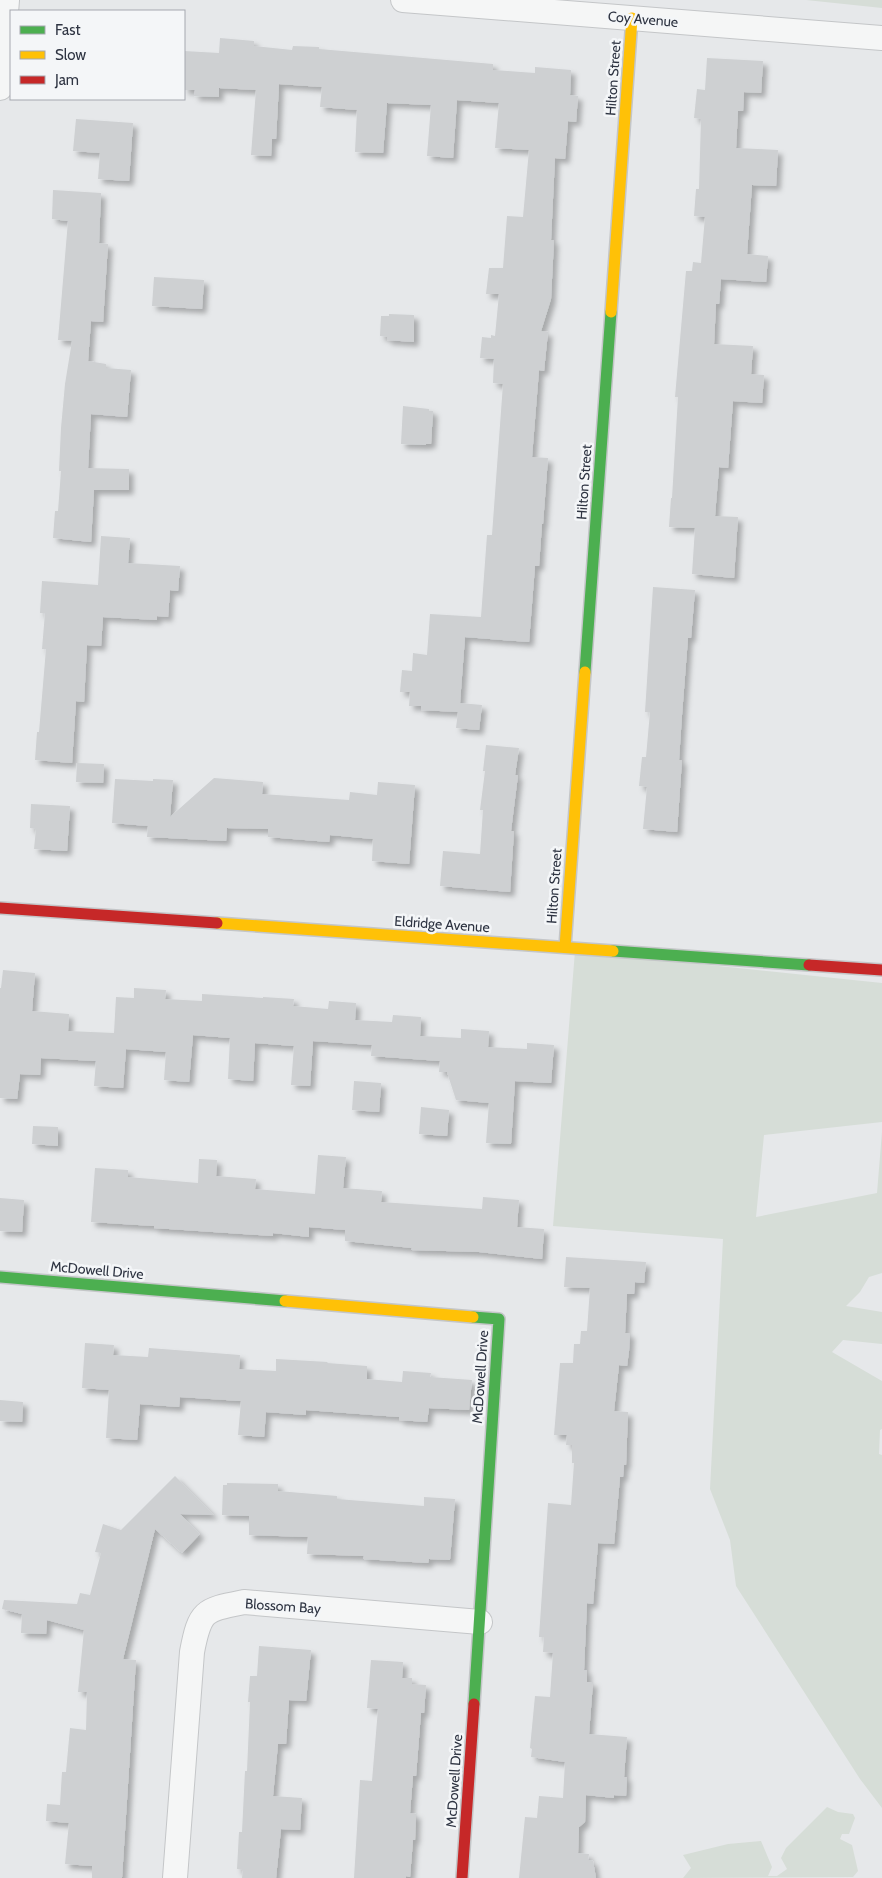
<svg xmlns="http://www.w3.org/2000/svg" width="882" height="1878" font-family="Cabin,sans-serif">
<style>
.green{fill:#d6ddd7}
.building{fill:#ced0d2;filter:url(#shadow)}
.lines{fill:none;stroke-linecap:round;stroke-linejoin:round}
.street-casing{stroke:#c4c6c8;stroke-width:26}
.fast-casing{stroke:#c4c6c8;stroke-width:14}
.slow-casing{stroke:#c4c6c8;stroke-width:14}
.jam-casing{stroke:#c4c6c8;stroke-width:14}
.street{stroke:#f5f6f6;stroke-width:24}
.fast{stroke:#4caf50;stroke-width:11}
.slow{stroke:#ffc107;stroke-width:11}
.jam{stroke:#c62828;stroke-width:11}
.labels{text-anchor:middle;stroke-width:5;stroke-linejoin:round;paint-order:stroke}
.street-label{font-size:14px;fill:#2e3442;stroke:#f4f6f8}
</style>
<defs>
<filter id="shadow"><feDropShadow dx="4.5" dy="4.5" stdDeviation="2.5" flood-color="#0004"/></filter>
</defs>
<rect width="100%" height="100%" fill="#e6e8ea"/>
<g class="green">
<path d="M806,0H882V8Z"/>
<path d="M575,951L882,983V1122L764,1135L756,1217L877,1193L882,1132V1273L869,1277L860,1292L846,1306L882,1312V1344L843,1340L832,1352L882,1381V1429L880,1430L879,1454L882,1455V1808L860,1779L736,1586L730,1540L710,1489L723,1239L553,1226Z"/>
<path d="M827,1807L838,1812L853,1814L855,1818L849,1834H842L840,1839L852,1845L858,1871L853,1877L683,1878L691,1868L683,1855L728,1844L761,1841L772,1867L768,1876H777L787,1869L781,1858L786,1848Z"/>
</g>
<g class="building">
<path d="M220,38L254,41V46L292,50L293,46L319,47V49L493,64V70L535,73V67L571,70L570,95L578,96L576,122L568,121L565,159L555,158L551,240H554L551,299L541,331L548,332L544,371L539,370L532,457L548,458L543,524H542L539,566H535L529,642L465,637L460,703L482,705L479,730L456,728L458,712L421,710V706H409L410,692H400L402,670L412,671L413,653L427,655L430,614L481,617L487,535H492L503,384L493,383L494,359L480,358L482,337L491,338V335L495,336L499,294H486L489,268H503L507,216L523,217L529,150L495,148L499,103L457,100L453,158L427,156L431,105L387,103L383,153L355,152L357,110L320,107L322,87L279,84L276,139H272L271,156L251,155L256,90L219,88V97L194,96L195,90H184V51L219,53Z"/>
<path d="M707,58L763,61L761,93L744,92L743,111H738L736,148L778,150L776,186L752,185L747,254L768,256L766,282L721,279L719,304H716L714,344L753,346L751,374L764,375L762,403L733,401L728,468L719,467L715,516L738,517L734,578L692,574L695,528L669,527L671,498H672L678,397H675L686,271H692L693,262L701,263L705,217L694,216L696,189H699L701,119L694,118L697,89L705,90Z"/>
<path d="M76,119L133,123L129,181L98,179L100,153L73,151Z"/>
<path d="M53,190L101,193L99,243L108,244L103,322L91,321L88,361L106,364V368L131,370L127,417L91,414L88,468L129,469V490H94L91,542L53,538L55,511H58L61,471H59L61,428L65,384L72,341L58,340L68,221L52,219Z"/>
<path d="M154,277L204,280L202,309L152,306Z"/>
<path d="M389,314L414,315V342L387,340V337L380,336L381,316H389Z"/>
<path d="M403,406L429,409V411H433L431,444H426V445L401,444Z"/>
<path d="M101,536L130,538L128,563L180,566L178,591L170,590L168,617L157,616V620L103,617L101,646L87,645L84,702L76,701L72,763L35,760L37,732H39L46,649H42L45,613H40L42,581L98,585Z"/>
<path d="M653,587L695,590L691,638H688L682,715L679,760H682L677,832L643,829L647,787L639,786L642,757H646L650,712H645Z"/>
<path d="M486,745L519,748L515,775H518L511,831H514L510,892L440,886L443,851L480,854L483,810H480L485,771H483Z"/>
<path d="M77,763L104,764L103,783L76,782Z"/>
<path d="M214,778L263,782L262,794L349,800L350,792L377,795L378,782L415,785L409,864L372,861L373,839L330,835L329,842L268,837V829L227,828L226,841L168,838L147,837L148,826L112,823L115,779L153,781V779L173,780L170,817Z"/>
<path d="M31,804L70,806L67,851L34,849L36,829L30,828Z"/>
<path d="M3,970L35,973L32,1011L69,1014L68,1031L114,1033L116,997L134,998V988L166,990L165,999L202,1001V994L263,998V997L294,999L293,1006L328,1009L329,1001L356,1003L355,1020L392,1022L393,1015L421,1017L420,1036L461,1038V1029L489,1031L488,1047L527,1049V1043L554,1045L551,1083L515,1081L511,1144L486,1143L489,1103L456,1100L447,1072H439L440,1061L371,1056L372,1045L313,1041L310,1086L291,1085L294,1046L255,1043L253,1081L228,1079L230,1038L193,1035L189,1082L164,1080L166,1052L126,1049L123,1088L94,1086L96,1061L41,1058L40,1075L20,1074L17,1099L0,1098V988H1Z"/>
<path d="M354,1081L381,1083L379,1112L352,1110Z"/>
<path d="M421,1107L449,1110L447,1136L419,1134Z"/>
<path d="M33,1126L58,1127V1146L32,1144Z"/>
<path d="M318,1155L346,1157L343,1188L382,1191L381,1202L482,1209L483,1197L519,1200L517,1227L544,1229L542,1259L479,1252L411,1250L412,1248L345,1241V1230L309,1227V1237L273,1233V1236L154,1228V1226L91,1222L95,1168L128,1170V1177L198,1183L199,1159L217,1160L216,1176L256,1179L255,1189L315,1194Z"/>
<path d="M0,1198L24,1200L22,1232L0,1231Z"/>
<path d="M566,1257L646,1262L644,1283L635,1282L634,1294H627L625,1333H630L629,1351L627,1366L619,1365L614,1411L628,1412L626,1465H624L623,1477H620L614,1544L598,1543L593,1604L587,1603L584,1670H587V1682H593L589,1734L627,1737L624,1777H627L626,1796L614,1795V1798L586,1795L585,1822L579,1827L578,1853L589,1854L588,1860L593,1861L596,1878H519L525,1817L537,1818L539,1796L563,1798L565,1762L531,1757L532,1749L530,1748L535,1696L550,1697L553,1653L543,1652L544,1637H539L548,1503L571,1505L574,1463H572V1445H566L567,1435H554L560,1363H573L574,1344H580L581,1331H587L590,1288L564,1287Z"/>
<path d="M85,1343L114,1345L113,1355L148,1357L149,1348L240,1355L239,1369L276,1371V1359L328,1362L327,1363L367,1366V1379L402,1382L403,1371L431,1373L430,1377L472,1380L469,1410L429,1408L427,1422L399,1420V1417L306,1410V1415L266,1412L264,1437L238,1435L241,1401L180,1397L179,1407L140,1404L137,1440L106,1438L109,1390L82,1388Z"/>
<path d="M0,1400L23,1402L22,1422L0,1421Z"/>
<path d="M175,1476L214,1515L180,1514L200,1534L182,1553L155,1529L123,1659L136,1660L122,1878H92V1866L65,1864L69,1823L46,1821L47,1804L60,1805L62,1772H66L70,1728L86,1730L87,1692H78L84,1630L47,1620L46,1634L21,1633L22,1614L2,1609L4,1600L77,1604L80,1593L90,1595L101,1553L95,1552L103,1524L121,1530Z"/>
<path d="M227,1483L278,1484V1491L337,1496V1499L424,1506V1497L455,1499L450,1560L429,1559L428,1563L363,1559L364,1556L307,1554L308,1537L249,1535V1516L222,1515L223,1485H227Z"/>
<path d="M259,1646L311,1650L306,1701L289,1700L286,1744H278L273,1796L302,1798L300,1830L281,1829L276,1878H242L243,1870L237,1869L239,1832H242L245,1771H247L250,1702H248L250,1676H257Z"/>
<path d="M371,1660L403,1662L402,1678H412V1684L426,1685L424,1713H421L416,1776H413L410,1813L416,1814L415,1840H413L410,1877L406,1876V1878H354L360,1780L372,1781L378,1709L367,1708Z"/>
</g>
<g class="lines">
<defs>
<g id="street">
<path d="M403,0L882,38"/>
<path d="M0,88L7,0"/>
<path d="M175,1878L192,1652C200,1610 204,1610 244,1602L480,1622"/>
</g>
<g id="fast">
<path d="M585,672L611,312"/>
<path d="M613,951L809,965"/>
<path d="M0,1277L285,1301"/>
<path d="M473,1317L499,1319L474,1704"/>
</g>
<g id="slow">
<path d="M611,312L632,18"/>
<path d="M217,923L613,951"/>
<path d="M565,947L585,672"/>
<path d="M285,1301L473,1317"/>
</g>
<g id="jam">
<path d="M0,908L217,923"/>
<path d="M809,965L882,970"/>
<path d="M462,1878L474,1704"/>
</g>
</defs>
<use href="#street" class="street-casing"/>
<use href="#fast" class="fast-casing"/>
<use href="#slow" class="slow-casing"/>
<use href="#jam" class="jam-casing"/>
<use href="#street" class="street"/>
<use href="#fast" class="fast"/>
<use href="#slow" class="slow"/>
<use href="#jam" class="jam"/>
</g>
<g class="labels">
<g class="street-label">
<text transform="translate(643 19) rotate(5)" y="5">Coy Avenue</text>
<text transform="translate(613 78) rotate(-86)" y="5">Hilton Street</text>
<text transform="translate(584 482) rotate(-86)" y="5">Hilton Street</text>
<text transform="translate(554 886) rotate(-86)" y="5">Hilton Street</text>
<text transform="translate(442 924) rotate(4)" y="5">Eldridge Avenue</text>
<text transform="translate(97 1270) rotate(5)" y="5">McDowell Drive</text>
<text transform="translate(480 1377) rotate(-86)" y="5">McDowell Drive</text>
<text transform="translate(283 1606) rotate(4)" y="5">Blossom Bay</text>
<text transform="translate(454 1781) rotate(-86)" y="5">McDowell Drive</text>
</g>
</g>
<rect x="10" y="10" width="175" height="90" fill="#f4f6f8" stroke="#a5a8af"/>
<rect x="20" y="26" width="25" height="8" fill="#4caf50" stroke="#a5a8af"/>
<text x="55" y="35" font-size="15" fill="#2e3442">Fast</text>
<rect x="20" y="51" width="25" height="8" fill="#ffc107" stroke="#a5a8af"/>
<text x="55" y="60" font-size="15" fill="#2e3442">Slow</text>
<rect x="20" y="76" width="25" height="8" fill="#c62828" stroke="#a5a8af"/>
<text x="55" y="85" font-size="15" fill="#2e3442">Jam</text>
</svg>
